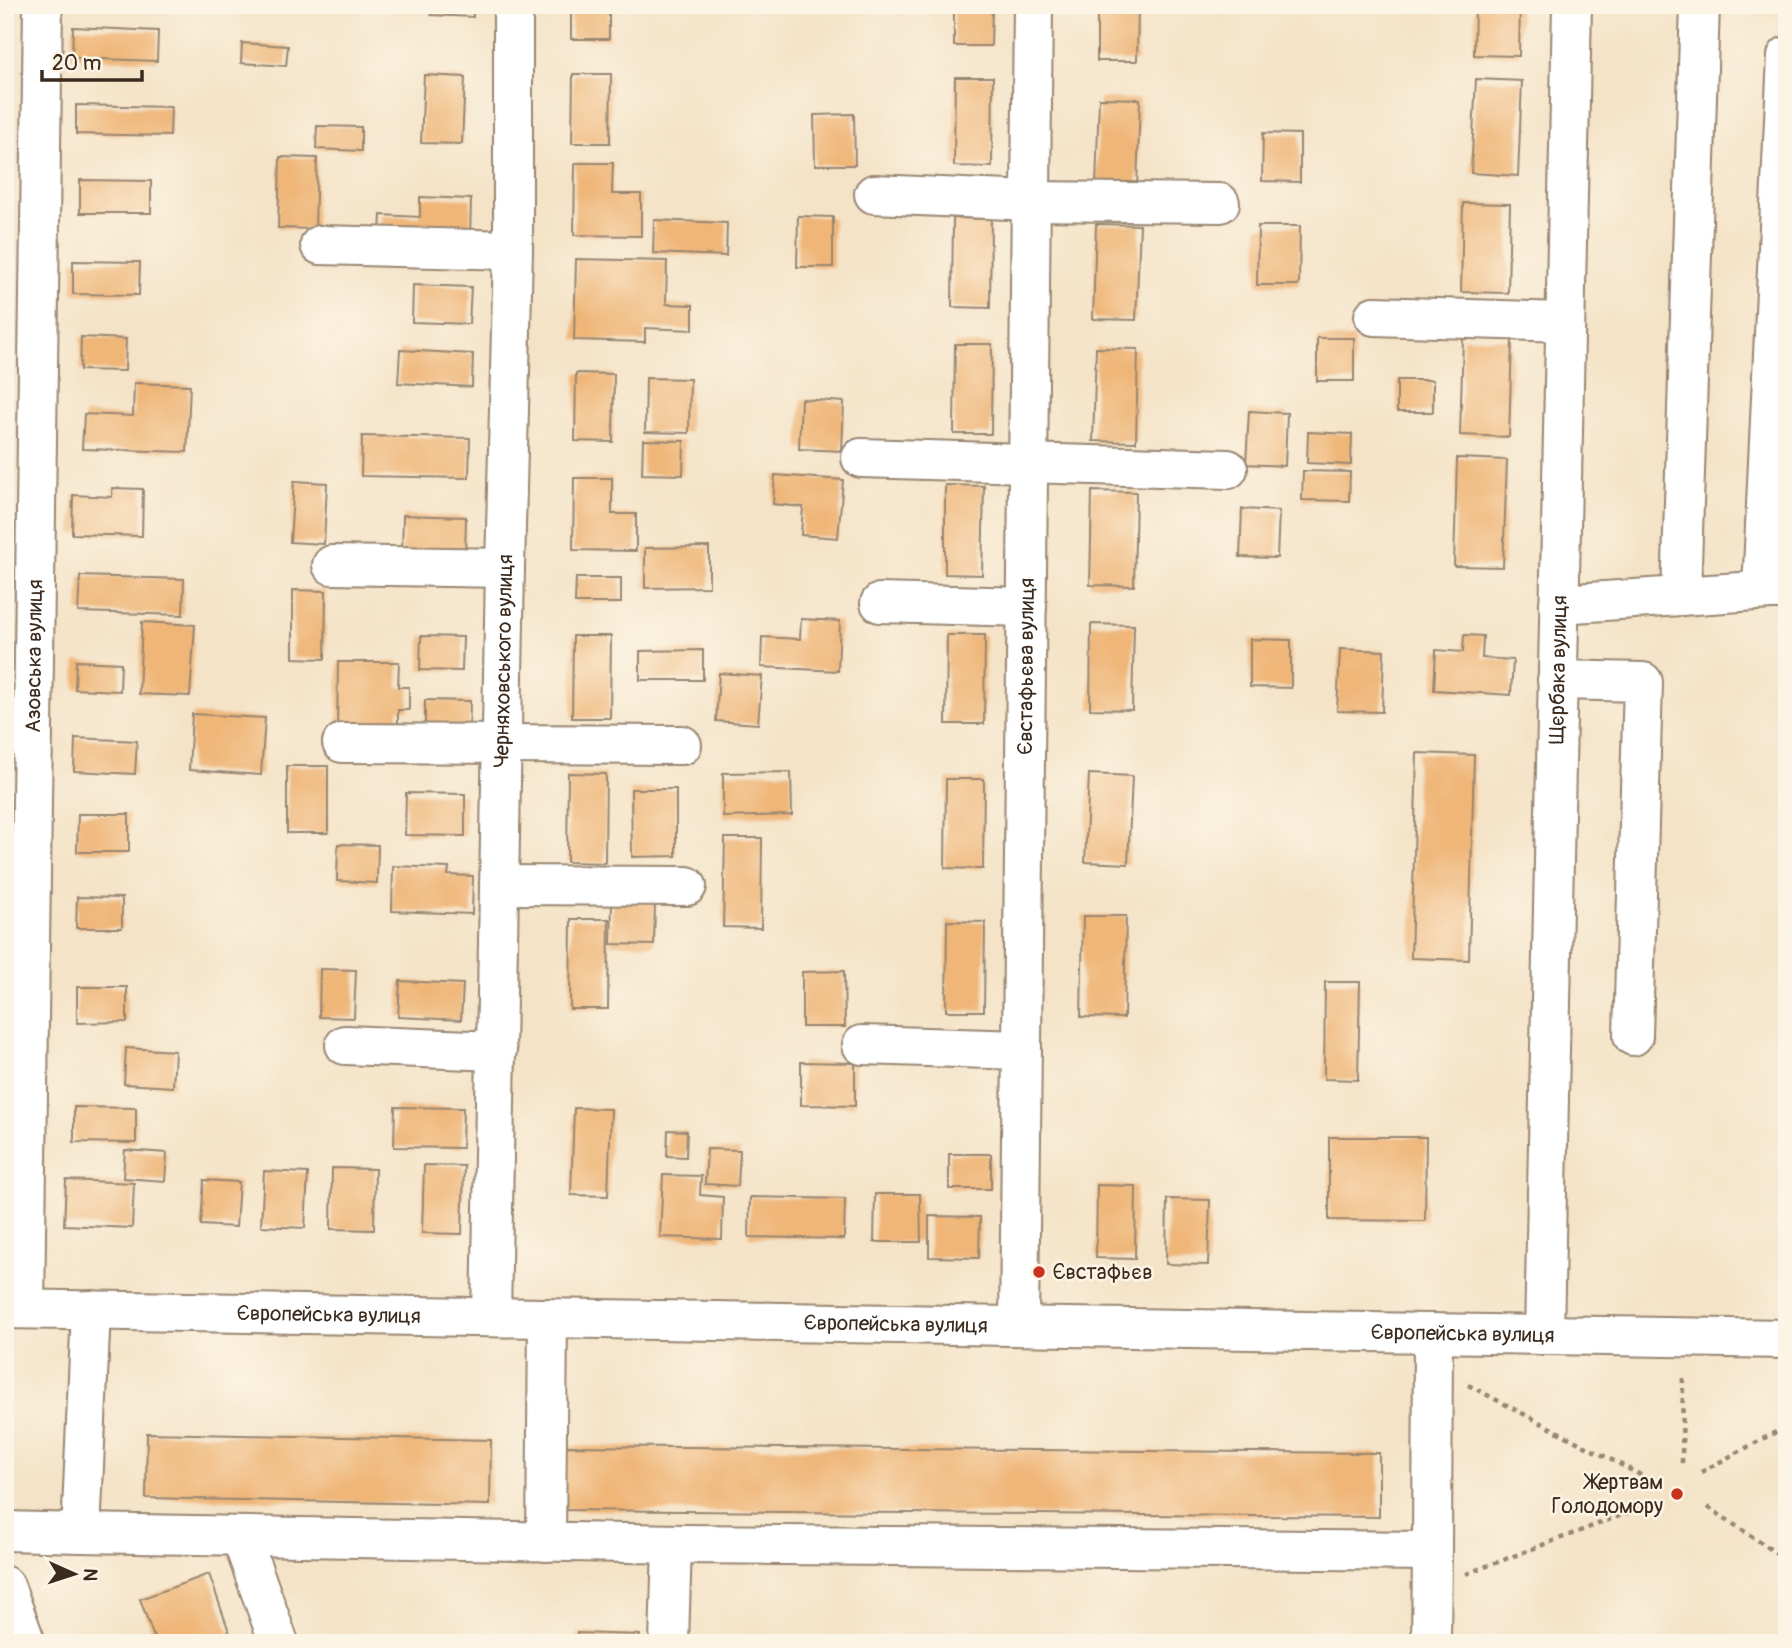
<svg xmlns="http://www.w3.org/2000/svg" width="1792" height="1648" font-family="Pangolin,sans-serif">
<style>
.building{fill:#efb678}
.lines{fill:none;stroke-linecap:round;stroke-linejoin:round}
.minor-casing{stroke:#988672;stroke-width:42}
.path{stroke:#988672;stroke-width:4.5;stroke-dasharray:5 5;stroke-linecap:butt}
.minor{stroke:#fff;stroke-width:38}
.poi-dot{fill:#c8321e;stroke:#fcf5e5;stroke-width:2.5}
.labels{text-anchor:middle;stroke-width:5;stroke-linejoin:round;paint-order:stroke}
.street-label{font-size:21px;fill:#3b2a1e;stroke:#fcf5e5}
.poi-label{font-size:21px;fill:#3b2a1e;stroke:#fcf5e5;text-anchor:start}
</style>
<rect width="100%" height="100%" fill="#fcf5e5"/>
<filter id="ink" filterUnits="userSpaceOnUse"><feTurbulence type="fractalNoise" baseFrequency=".0143" numOctaves="2"/><feDisplacementMap in="SourceGraphic" scale="14" xChannelSelector="R" yChannelSelector="G"/><feConvolveMatrix kernelMatrix="1 2 1 2 8 2 1 2 1" color-interpolation-filters="sRGB"/></filter>
<filter id="wash" filterUnits="userSpaceOnUse"><feTurbulence type="fractalNoise" baseFrequency=".00686" numOctaves="4" result="noise"/><feDisplacementMap in="SourceGraphic" scale="28" xChannelSelector="R" yChannelSelector="G"/><feGaussianBlur stdDeviation="1.57" result="paint"/><feColorMatrix in="noise" values="0 0 0 0 0 0 0 0 0 0 0 0 0 0 0 0 0 1.4 0 .05"/><feComposite in="paint" operator="in"/></filter>
<g filter="url(#wash)">
<rect width="100%" height="100%" fill="#f4e3c7"/>
<g id="blocks">
<g class="building">
<path d="M431,5H473V17L431,15Z"/>
<rect x="571" y="5" width="38" height="34"/>
<path d="M954,5H992L991,46H954Z"/>
<path d="M1097,5H1138L1137,61H1097Z"/>
<path d="M1475,5H1520L1519,56L1474,55Z"/>
<path d="M73,27L158,31L157,61L72,58Z"/>
<path d="M242,43L288,46L286,66L241,63Z"/>
<path d="M573,74H611L610,143H572Z"/>
<path d="M424,75L465,77L462,144L421,143Z"/>
<path d="M955,77H993L992,167L954,166Z"/>
<path d="M1476,79L1522,81L1518,176L1471,173Z"/>
<rect x="5" y="83" width="5" height="21"/>
<path d="M1099,98L1140,99L1137,187L1096,186Z"/>
<path d="M76,105L171,107L170,136L76,134Z"/>
<path d="M854,114L855,165H815L814,115Z"/>
<path d="M317,126L361,127V151L316,149Z"/>
<path d="M1263,133L1300,134V182L1262,181Z"/>
<path d="M280,157L317,158L315,229L278,228Z"/>
<path d="M575,163H613L612,194H641V236L574,235Z"/>
<path d="M80,180L151,181V213H80Z"/>
<path d="M420,197L471,199L470,238L380,234L381,215L420,217Z"/>
<path d="M1463,203L1510,204L1508,293L1461,292Z"/>
<path d="M798,216L833,217V267H797Z"/>
<path d="M953,218L991,219L990,308L952,307Z"/>
<path d="M654,220L727,223L726,256L653,253Z"/>
<path d="M1096,224L1140,225L1136,320L1093,319Z"/>
<path d="M1258,226H1300L1299,285H1257Z"/>
<path d="M576,259L667,261L666,304L693,305V330L645,328V342L574,340Z"/>
<path d="M73,261L140,262L139,295L73,294Z"/>
<path d="M413,285L471,287L469,324L412,322Z"/>
<path d="M81,337L126,339L125,371L80,370Z"/>
<rect x="1317" y="338" width="37" height="43"/>
<path d="M1463,338L1512,339L1509,437L1460,435Z"/>
<path d="M955,344H992L991,434H954Z"/>
<path d="M1096,348L1138,349L1136,442L1093,441Z"/>
<path d="M400,350L473,354L472,387L398,383Z"/>
<path d="M576,373L614,374L613,442L575,441Z"/>
<path d="M646,378L690,379L689,433L645,432Z"/>
<rect x="1397" y="380" width="36" height="32"/>
<path d="M134,383L190,385L187,452L82,449L84,414L133,416Z"/>
<path d="M801,399L844,402L842,451L799,449Z"/>
<path d="M1249,411L1287,413L1285,466L1246,464Z"/>
<path d="M1308,432L1352,434L1351,465L1307,463Z"/>
<path d="M362,436L470,438L469,478L361,476Z"/>
<path d="M643,440L684,441L683,475L642,474Z"/>
<path d="M1457,458L1507,460L1503,567L1454,566Z"/>
<path d="M1303,471L1350,472L1349,501L1302,500Z"/>
<path d="M775,475L843,480L838,538L801,535L803,507L773,504Z"/>
<path d="M574,478H612V514H636V551L573,550Z"/>
<path d="M294,481L327,483L324,544L290,542Z"/>
<path d="M945,485L984,486L982,575L945,574Z"/>
<path d="M112,488L143,489L142,536L72,534L73,495L112,497Z"/>
<path d="M1092,491L1136,492L1134,586L1090,585Z"/>
<path d="M1242,509L1279,511L1277,558L1240,557Z"/>
<path d="M403,515L466,517L465,557L402,556Z"/>
<path d="M709,547V587L645,588V548Z"/>
<path d="M80,576L184,579L183,615L78,612Z"/>
<path d="M576,578H621V603H575Z"/>
<path d="M293,590L326,591L325,659L293,658Z"/>
<path d="M801,619L840,621L838,671L761,667L762,637L800,639Z"/>
<path d="M142,622L195,625L190,696L139,694Z"/>
<path d="M1091,624L1134,625L1132,710L1090,709Z"/>
<path d="M947,635H985L984,724H946Z"/>
<path d="M1464,635L1483,636L1482,658L1513,660L1511,695L1434,690L1436,650L1463,652Z"/>
<path d="M421,636L463,637L462,671L420,670Z"/>
<path d="M573,636H611L610,718H572Z"/>
<path d="M1250,639L1291,640V688L1250,687Z"/>
<path d="M1340,649L1384,651L1382,712L1337,711Z"/>
<path d="M703,650V680H640V651Z"/>
<path d="M76,661L121,663L120,691L75,689Z"/>
<path d="M338,662H399L398,687H409V710H398V733L337,732Z"/>
<path d="M719,673L762,676L758,724L716,721Z"/>
<path d="M425,700L470,701L469,738L425,736Z"/>
<path d="M192,714L265,718L261,775L189,770Z"/>
<path d="M75,738L137,741L135,774L74,771Z"/>
<path d="M1417,753L1474,755L1469,960L1411,958Z"/>
<rect x="287" y="766" width="41" height="67"/>
<path d="M791,772L792,815L723,817V773Z"/>
<path d="M568,773L606,774L605,863L567,862Z"/>
<path d="M1089,774L1132,776L1128,864L1085,862Z"/>
<path d="M946,779H984L983,869L945,868Z"/>
<path d="M631,789H676V856L632,857Z"/>
<path d="M406,793L465,794V836L405,835Z"/>
<path d="M78,814H129V852H77Z"/>
<path d="M725,838H762L761,928L723,927Z"/>
<path d="M338,844L378,845L377,883L337,881Z"/>
<path d="M393,866L449,868L448,875L473,876L472,914L392,911Z"/>
<path d="M77,897L122,898V928H76Z"/>
<path d="M612,902L655,903L654,945L611,944Z"/>
<path d="M1083,916H1126L1124,1018L1081,1017Z"/>
<path d="M571,919H609L608,1009H570Z"/>
<path d="M947,921L985,922L984,1011H946Z"/>
<path d="M320,969L356,970L354,1018L319,1017Z"/>
<path d="M844,971L845,1027H802V972Z"/>
<path d="M400,981L463,984L461,1020L398,1017Z"/>
<path d="M1325,982H1360L1358,1080L1324,1079Z"/>
<path d="M77,987H127V1022L77,1023Z"/>
<path d="M126,1048L175,1051L173,1087L124,1084Z"/>
<path d="M801,1062L855,1063V1106L801,1105Z"/>
<path d="M74,1107L136,1108V1143L74,1142Z"/>
<path d="M395,1107L463,1108L462,1148L394,1147Z"/>
<path d="M574,1108L611,1109L608,1196L571,1195Z"/>
<path d="M668,1130L687,1131L686,1157L667,1156Z"/>
<path d="M1329,1137H1426L1425,1221L1329,1220Z"/>
<path d="M707,1149L740,1150L738,1186L705,1184Z"/>
<path d="M125,1150L167,1153L165,1181L123,1178Z"/>
<rect x="949" y="1154" width="42" height="35"/>
<path d="M424,1165L464,1166L462,1234L422,1233Z"/>
<path d="M332,1168L375,1169L374,1230L331,1229Z"/>
<path d="M264,1171L308,1173L305,1228L261,1226Z"/>
<path d="M663,1175L701,1176L700,1195L723,1197L722,1239L660,1237Z"/>
<path d="M66,1180L134,1183L132,1228L64,1225Z"/>
<path d="M204,1180L239,1182L236,1227L201,1225Z"/>
<path d="M1097,1185L1136,1186L1135,1259L1096,1258Z"/>
<path d="M875,1194H920L921,1242H874Z"/>
<path d="M750,1197L845,1199L844,1239L749,1237Z"/>
<path d="M1167,1199L1210,1200L1208,1265L1166,1264Z"/>
<path d="M929,1216L980,1217L979,1258L929,1257Z"/>
<path d="M147,1433L491,1440L490,1505L146,1498Z"/>
<path d="M561,1446L1379,1453V1517L560,1510Z"/>
<path d="M209,1574L233,1643H156L140,1599Z"/>
<path d="M577,1633L640,1635L639,1643H576Z"/>
</g>
</g>
</g>
<g filter="url(#ink)">
<use href="#blocks" fill-opacity="0" stroke="#988672" stroke-width="2"/>
<g class="lines">
<defs>
<g id="minor">
<path d="M874,194L1031,201L1220,203"/>
<path d="M320,245L513,250"/>
<path d="M1374,316L1565,322"/>
<path d="M861,458L1228,469"/>
<path d="M332,565L505,568"/>
<path d="M1762,590L1787,56"/>
<path d="M1681,596L1700,5"/>
<path d="M880,603L1027,607"/>
<path d="M1559,604L1771,590H1787"/>
<path d="M1557,680L1643,682L1633,1036"/>
<path d="M342,743L682,745"/>
<path d="M499,885L687,886"/>
<path d="M345,1045L497,1051"/>
<path d="M862,1045L1022,1050"/>
<path id="s1" d="M5,1309L1787,1339"/>
<path id="s2" d="M25,1309L43,5"/>
<path id="s3" d="M491,1317L505,568L513,250V5"/>
<path id="s4" d="M1019,1326L1033,5"/>
<path id="s5" d="M1544,1335L1572,5"/>
<path d="M5,1531L81,1533L683,1544L1432,1551L1433,1333"/>
<path d="M81,1533L91,1310"/>
<path d="M241,1537L279,1643"/>
<path d="M546,1542L548,1318"/>
<path d="M5,1586L26,1643"/>
<path d="M669,1643L672,1544"/>
<path d="M1431,1643L1432,1551"/>
</g>
</defs>
<use href="#minor" class="minor-casing"/>
<g class="path">
<path d="M1468,1385L1654,1482"/>
<path d="M1682,1463L1683,1375"/>
<path d="M1701,1472L1787,1426"/>
<path d="M1708,1507L1787,1560"/>
<path d="M1466,1574L1651,1504"/>
</g>
<use href="#minor" class="minor"/>
</g>
</g>
<g class="poi-dot">
<circle cx="1039" cy="1272" r="7"/>
<circle cx="1677" cy="1494" r="7"/>
</g>
<g class="labels">
<g class="street-label">
<text dy="7" stroke="none"><textPath href="#s2" startOffset="653">Азовська вулиця</textPath></text>
<text dy="7" stroke="none"><textPath href="#s3" startOffset="656">Черняховського вулиця</textPath></text>
<text dy="7" stroke="none"><textPath href="#s4" startOffset="660">Євстафьєва вулиця</textPath></text>
<text dy="7" stroke="none"><textPath href="#s5" startOffset="665">Щєрбака вулиця</textPath></text>
<text dy="7" stroke="none"><textPath href="#s1" startOffset="324">Європейська вулиця</textPath></text>
<text dy="7" stroke="none"><textPath href="#s1" startOffset="891">Європейська вулиця</textPath></text>
<text dy="7" stroke="none"><textPath href="#s1" startOffset="1458">Європейська вулиця</textPath></text>
</g>
<g class="poi-label">
<text x="1053" y="1279">Євстафьєв</text>
<text x="1663" y="1489" text-anchor="end">Жертвам<tspan x="1663" dy="24">Голодомору</tspan></text>
</g>
</g>
<rect width="1792" height="1648" fill="none" stroke="#fcf5e5" stroke-width="28"/>
<g transform="translate(74 1574) rotate(93)" stroke="#fcf5e5" stroke-width="5" paint-order="stroke">
<path d="M0-5L12 26L0 18L-12 26Z" fill="#3b2a1e"/>
<text y="-10" font-size="19" font-weight="bold" text-anchor="middle" fill="#3b2a1e">N</text>
</g>
<path d="M42 70v10h100v-10" fill="none" stroke="#3b2a1e" stroke-width="3.5"/>
<text x="52" y="70" font-size="21" fill="#3b2a1e" stroke="#fcf5e5" stroke-width="5" paint-order="stroke">20 m</text>
</svg>
